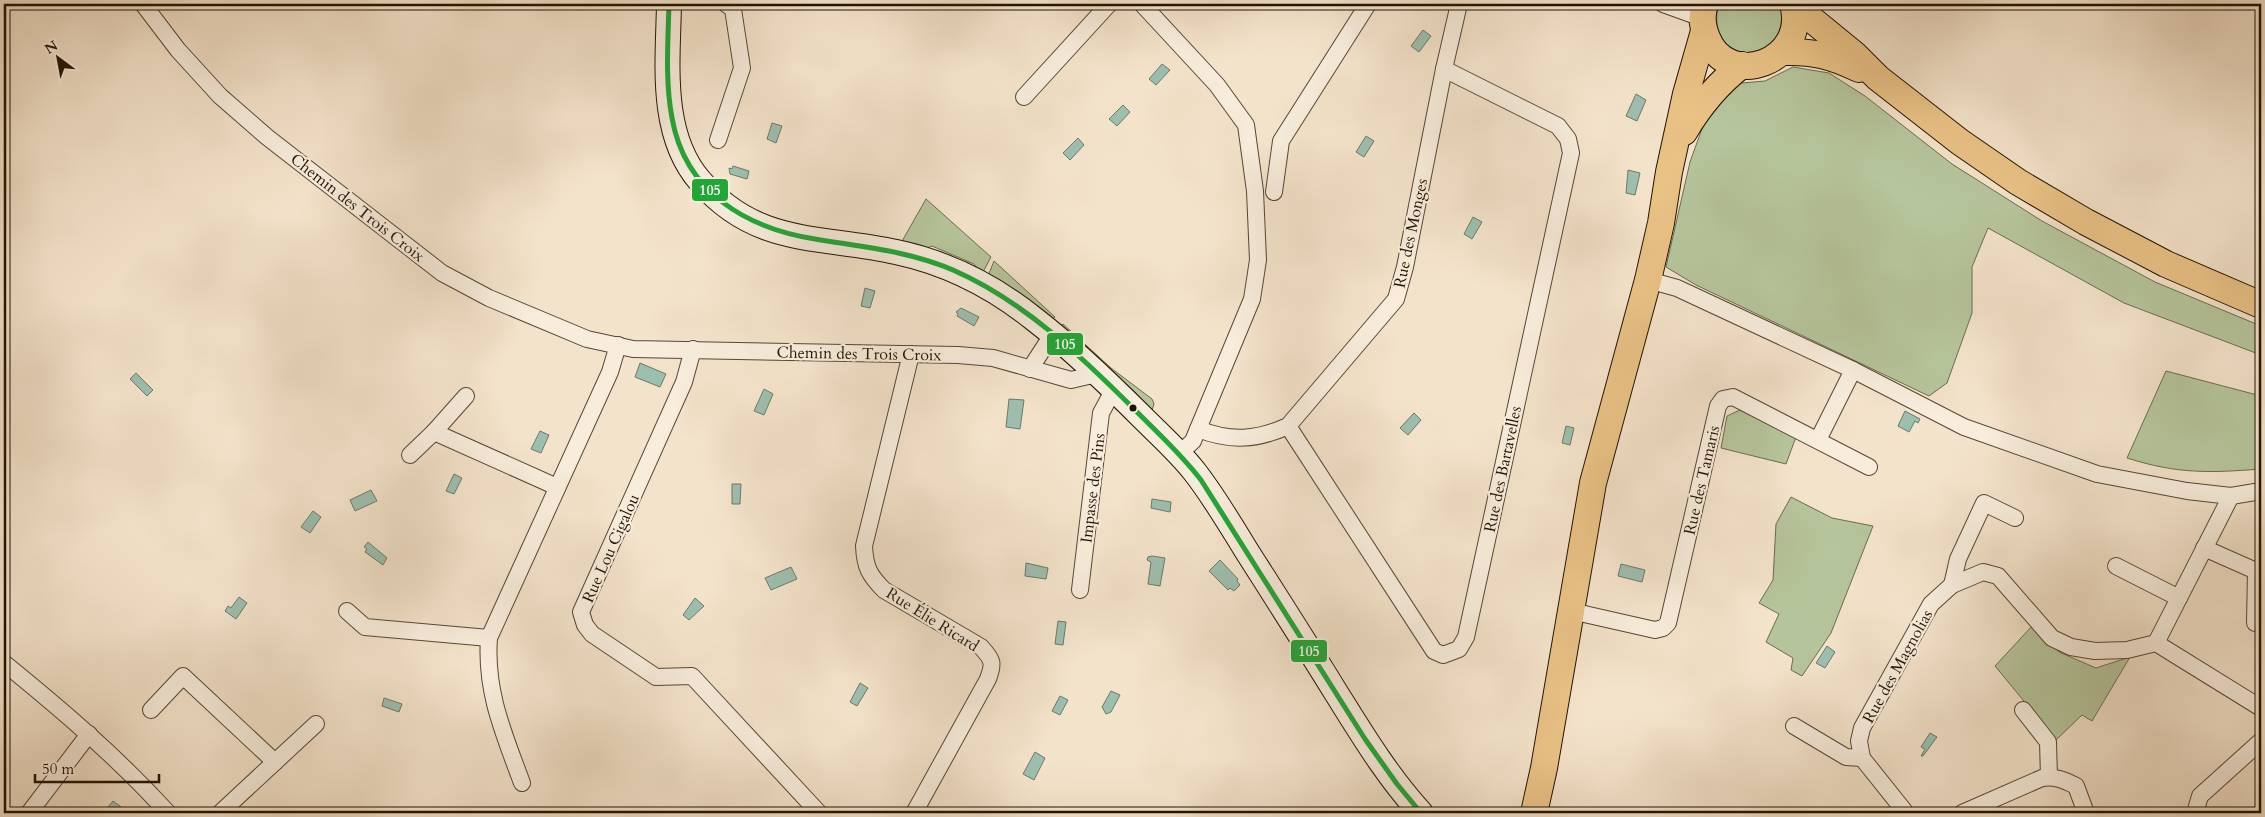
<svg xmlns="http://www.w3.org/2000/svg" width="2265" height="817" font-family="Cardo,serif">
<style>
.green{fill:#b6c59c;stroke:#6b6c50}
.water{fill:#9dbfb0;stroke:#6b7a6b}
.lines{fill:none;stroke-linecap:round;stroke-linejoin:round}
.minor-casing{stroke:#554735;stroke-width:18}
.secondary-casing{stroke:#201303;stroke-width:26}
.primary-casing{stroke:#201303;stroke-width:28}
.minor{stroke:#f8eddd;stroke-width:16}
.secondary{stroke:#f8eddd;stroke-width:24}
.primary{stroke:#eac286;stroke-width:26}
.bus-1-casing{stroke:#f8eddd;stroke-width:9}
.bus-1{stroke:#23a638;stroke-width:5}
.bus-dot{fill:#201303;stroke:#f8eddd;stroke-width:2}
.labels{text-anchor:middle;stroke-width:4.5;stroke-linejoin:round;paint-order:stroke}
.street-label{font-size:16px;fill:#201303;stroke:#f8eddd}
.line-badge{stroke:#f8eddd;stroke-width:2}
.badge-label{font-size:14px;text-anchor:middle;font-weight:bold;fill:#fff}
</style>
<rect width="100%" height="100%" fill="#f4e3cb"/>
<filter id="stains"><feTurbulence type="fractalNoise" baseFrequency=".004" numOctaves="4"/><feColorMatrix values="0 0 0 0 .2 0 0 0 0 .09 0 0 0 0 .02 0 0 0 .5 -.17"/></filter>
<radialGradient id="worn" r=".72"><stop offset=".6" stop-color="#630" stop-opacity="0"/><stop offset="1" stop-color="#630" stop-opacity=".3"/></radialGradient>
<g class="green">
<path d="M1719,4H1779C1783,12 1783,18 1781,26C1767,73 1704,54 1719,4Z"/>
<path d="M1793,67L1829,73L1865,96L1952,164L2042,221L2155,282L2261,326V355L2124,303L1988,228L1972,267V313L1947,383L1929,396L1696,285L1666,267L1690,162L1703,126L1722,93L1742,83L1765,81Z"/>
<path d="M926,199L991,257L982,274L974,264L932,246L927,248L901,243Z"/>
<path d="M994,261L1055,317L1050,321L988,276Z"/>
<path d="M1063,324L1111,368L1152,399L1154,404L1151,413L1059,328Z"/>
<path d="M2166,371L2261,396V469C2209,473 2177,474 2127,458Z"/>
<path d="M1740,410L1796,437L1786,464L1721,448L1727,416Z"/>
<path d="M1791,497L1832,518L1873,526L1831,633L1802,676L1791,670L1793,658L1766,642L1779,614L1759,603L1773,580L1776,524Z"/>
<path d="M2033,625L2059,652L2096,668L2130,657L2092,721L2082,715L2056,740L1995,666Z"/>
</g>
<g class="water">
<path d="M1423,30L1431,36L1419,52L1411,46Z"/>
<path d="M1162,64L1170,70L1156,85L1149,79Z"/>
<path d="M1636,94L1646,100L1637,121L1626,116Z"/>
<path d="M1123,105L1130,112L1117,126L1109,119Z"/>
<path d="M772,123L782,126L776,143L767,139Z"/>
<path d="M1366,136L1374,141L1364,157L1356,152Z"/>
<path d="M1078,138L1084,145L1070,160L1063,153Z"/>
<path d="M733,166L749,171L747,179L730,174L729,168L732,169Z"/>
<path d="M1628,170L1640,173L1635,195L1626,193Z"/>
<path d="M1473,217L1482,222L1472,239L1464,234Z"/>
<path d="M865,288L875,291L870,308L861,306Z"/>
<path d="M961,308L979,317L974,326L957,316L958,314L956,312Z"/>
<path d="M640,363L666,374L660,387L635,377Z"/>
<path d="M136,373L153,390L147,396L130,379Z"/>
<path d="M764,389L773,394L764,415L754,411Z"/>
<path d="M1009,399L1024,400L1020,429L1006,427Z"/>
<path d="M1905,411L1920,419L1918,423L1915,421L1909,432L1898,426Z"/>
<path d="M1414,413L1421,420L1408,435L1400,428Z"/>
<path d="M1566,426L1574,428L1570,445L1562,443Z"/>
<path d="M540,431L549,435L541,453L531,449Z"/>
<path d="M454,474L462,478L454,494L446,491Z"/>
<path d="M732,484H741L740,504H732Z"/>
<path d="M371,490L377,501L355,511L350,500Z"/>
<path d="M1152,499L1171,502L1170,512L1151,508Z"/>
<path d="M313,511L321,517L310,533L301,527Z"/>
<path d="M368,542L387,558L383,565L365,552L367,549L364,547Z"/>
<path d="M1152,556L1165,558L1160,586L1148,584L1151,562L1147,560L1148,557Z"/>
<path d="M1220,560L1238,579L1237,581L1240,585L1234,591L1230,588L1228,590L1209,571Z"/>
<path d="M1026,563L1048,568L1046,579L1025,576Z"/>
<path d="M1621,564L1645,570L1642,582L1618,576Z"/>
<path d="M791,567L797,579L771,590L765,578Z"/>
<path d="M239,597L247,603L236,619L225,611L228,606L231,608Z"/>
<path d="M695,598L704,606L689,620L683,615Z"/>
<path d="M1058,621L1066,622L1063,645L1055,644Z"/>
<path d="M1827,646L1835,652L1825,668L1816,663Z"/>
<path d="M860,683L868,688L857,706L850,702Z"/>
<path d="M1111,691L1120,695L1111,712L1106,714L1102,707Z"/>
<path d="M1060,696L1068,700L1060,715L1052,711Z"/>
<path d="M384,698L402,704L399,712L382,706Z"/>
<path d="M1930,733L1937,737L1923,756H1921L1925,749L1921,747Z"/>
<path d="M1035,752L1045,758L1034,780L1023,774Z"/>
<path d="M113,801L124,809L120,813H103Z"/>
</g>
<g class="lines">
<defs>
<g id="minor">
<path d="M143,4L178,50L220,96L267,137L442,273L489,298L587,339L633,349L958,355L993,358L1071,380L1097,374"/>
<path d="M1142,4L1217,85L1246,125L1255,191L1258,260L1252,299L1193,441L1179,454"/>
<path d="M1663,4L1702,18"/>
<path d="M1024,97L1109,4"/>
<path d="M718,140L742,68L733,9L726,4"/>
<path d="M1274,192L1281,141L1368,4"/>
<path d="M1648,280L1677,288L1853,370L1964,427L2097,474L2187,491L2231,496L2261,491"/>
<path d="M693,349L684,382L581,612L585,625L592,634L656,677L692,676L819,813"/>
<path d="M911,354L864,546C865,567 869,575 884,590L981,647C993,660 994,663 988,679L914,813"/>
<path d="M1030,369L1052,335"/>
<path d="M1288,426L1434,651L1443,655L1459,649L1466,637L1571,153L1568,139L1558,126L1444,69"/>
<path d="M1198,429C1231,442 1257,440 1288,426L1396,299L1405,267L1444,69L1459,4"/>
<path d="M434,432L557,487"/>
<path d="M1818,440L1853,370"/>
<path d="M410,455L434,432L466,396"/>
<path d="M2204,548L2256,571L2255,623"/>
<path d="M2116,566L2179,598"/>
<path d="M1952,585L1958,559L1984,503L2015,518"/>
<path d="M1080,590L1101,413L1114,389"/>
<path d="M347,611L365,627L489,638"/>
<path d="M1571,611L1655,630L1663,628L1668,623L1718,406L1723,399L1733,397L1869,467"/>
<path d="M2156,643L2261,708"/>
<path d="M4,663C62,710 118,758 168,813"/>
<path d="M151,710L183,676L275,762"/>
<path d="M2023,710L2048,742L2049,777"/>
<path d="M1794,726L1846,757L1862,758"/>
<path d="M522,783C504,734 485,692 489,638L610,372L618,345"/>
<path d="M29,813L89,734"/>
<path d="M220,813L316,724"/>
<path d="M1906,813L1862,758L1859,741L1862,728L1931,604L1952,585L1983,572L1998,576L2052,638L2071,647L2095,651L2127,650L2156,643L2231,496"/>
<path d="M1962,813L2042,778C2055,776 2064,780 2076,786L2086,813"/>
<path d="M2195,813L2200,796L2261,741"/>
</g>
<path id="secondary" d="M669,4C668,62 659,134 700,181C757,247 820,235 896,252C948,263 993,286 1034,319C1073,349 1109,384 1144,419C1161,436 1179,452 1194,471C1213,495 1230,524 1246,550C1276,597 1306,644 1335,691C1362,734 1387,776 1421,813"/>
<g id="primary">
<path d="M1705,4C1701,15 1702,26 1707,38C1728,91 1809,62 1793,4"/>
<path d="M1794,5L1854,54L1878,78L1960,142L2018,182L2086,222L2166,264L2261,305"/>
<path d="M1783,52C1814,51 1832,56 1859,69"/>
<path d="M1684,132C1700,105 1717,84 1742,65"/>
<path d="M1534,813L1544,768L1593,483L1648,280L1661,223L1669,172L1686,94L1704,31"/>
</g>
</defs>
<use href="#minor" class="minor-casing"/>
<use href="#secondary" class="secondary-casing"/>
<use href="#primary" class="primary-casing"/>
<use href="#minor" class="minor"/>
<use href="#secondary" class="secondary"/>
<use href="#primary" class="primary"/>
<defs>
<path id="bus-1" d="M669,4C668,42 665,81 672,118C685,192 746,228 815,239C862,247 909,251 953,270C1024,301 1082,357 1136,411C1159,434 1182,455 1201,480L1365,739L1397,784L1421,813"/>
</defs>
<use href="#bus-1" class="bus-1-casing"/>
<use href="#bus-1" class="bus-1"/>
</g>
<circle class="bus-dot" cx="1133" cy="408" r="4.5"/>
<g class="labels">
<g class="street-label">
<text transform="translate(358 207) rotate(38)" y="6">Chemin des Trois Croix</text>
<text transform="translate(1410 233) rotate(-78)" y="6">Rue des Monges</text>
<text transform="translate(859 353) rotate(1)" y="6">Chemin des Trois Croix</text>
<text transform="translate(1502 469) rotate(-78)" y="6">Rue des Bartavelles</text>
<text transform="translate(1701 480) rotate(-77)" y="6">Rue des Tamaris</text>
<text transform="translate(1092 488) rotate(-83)" y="6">Impasse des Pins</text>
<text transform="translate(610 548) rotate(-66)" y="6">Rue Lou Cigalou</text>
<text transform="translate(933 619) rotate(32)" y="6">Rue Élie Ricard</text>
<text transform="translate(1897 666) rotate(-61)" y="6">Rue des Magnolias</text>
</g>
</g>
<g class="line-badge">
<rect x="691" y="178" width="38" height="24" rx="5" fill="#23a638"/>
<rect x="1046" y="332" width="38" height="24" rx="5" fill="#23a638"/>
<rect x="1290" y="639" width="38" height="24" rx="5" fill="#23a638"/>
</g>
<g class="badge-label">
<text x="710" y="195">105</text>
<text x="1065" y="349">105</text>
<text x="1309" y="656">105</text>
</g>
<rect width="2265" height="817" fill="none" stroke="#f4e3cb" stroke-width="20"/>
<rect x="5" y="5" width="2255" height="807" fill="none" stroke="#201303" stroke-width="2.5"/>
<rect x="10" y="10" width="2245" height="797" fill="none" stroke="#201303"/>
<g transform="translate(58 58) rotate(328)" stroke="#f8eddd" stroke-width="4" paint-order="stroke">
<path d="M0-4L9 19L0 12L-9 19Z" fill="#201303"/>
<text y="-8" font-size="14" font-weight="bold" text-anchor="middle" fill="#201303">N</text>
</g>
<path d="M35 774v8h124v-8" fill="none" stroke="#201303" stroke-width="2.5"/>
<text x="42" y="774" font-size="15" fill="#201303" stroke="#f8eddd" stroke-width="4" paint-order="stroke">50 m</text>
<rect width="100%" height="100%" filter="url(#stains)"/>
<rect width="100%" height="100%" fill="url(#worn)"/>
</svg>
